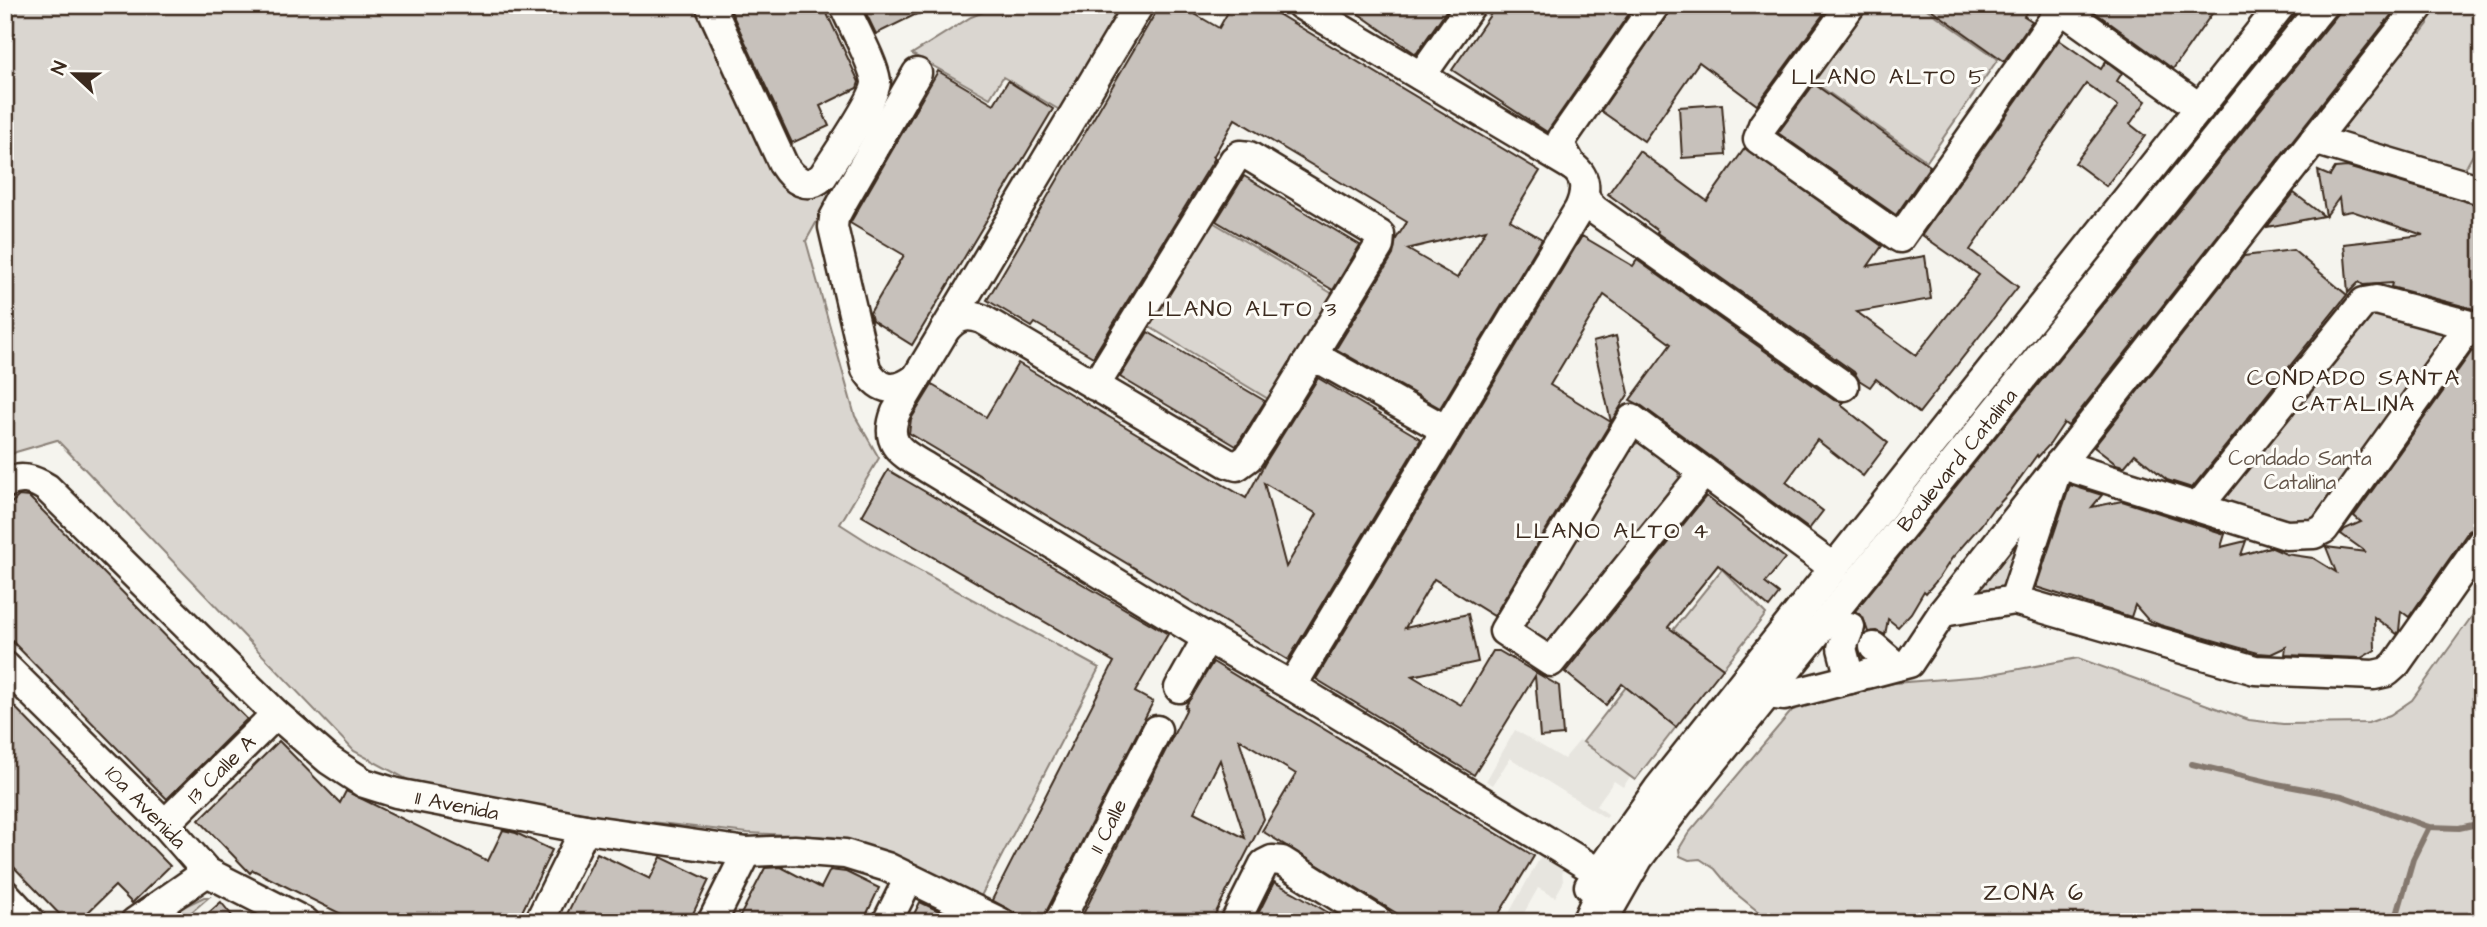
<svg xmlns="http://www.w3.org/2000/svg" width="2487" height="927" font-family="'Architects Daughter',sans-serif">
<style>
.built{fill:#e7e5df}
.green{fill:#dad6d0;stroke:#8a8077;stroke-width:2}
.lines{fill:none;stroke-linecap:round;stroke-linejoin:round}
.stream{stroke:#84786e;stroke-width:6}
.building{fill:#c7c1bb;stroke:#3b2a1e;stroke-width:2;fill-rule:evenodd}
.minor-casing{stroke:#3b2a1e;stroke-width:33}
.minor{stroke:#fdfcf7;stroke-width:28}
.labels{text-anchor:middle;stroke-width:6;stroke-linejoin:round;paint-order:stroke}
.park-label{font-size:21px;fill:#63554a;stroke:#fdfcf7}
.street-label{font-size:21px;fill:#3b2a1e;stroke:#fdfcf7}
.neighbourhood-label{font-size:23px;letter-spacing:2px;fill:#3b2a1e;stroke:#fdfcf7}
.quarter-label{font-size:24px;letter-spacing:2px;fill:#3b2a1e;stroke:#fdfcf7}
</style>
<rect width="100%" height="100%" fill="#f5f4ee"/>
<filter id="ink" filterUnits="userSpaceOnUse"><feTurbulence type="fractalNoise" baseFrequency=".0143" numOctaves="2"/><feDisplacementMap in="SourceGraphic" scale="14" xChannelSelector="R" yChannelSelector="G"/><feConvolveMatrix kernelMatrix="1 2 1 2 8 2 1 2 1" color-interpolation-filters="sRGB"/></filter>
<g filter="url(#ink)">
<g class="built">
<path d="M1515,730L1564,759L1580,740L1630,777L1623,787L1614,781L1596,806L1608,814V816L1606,818L1510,758L1493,785L1486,781Z"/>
<path d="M1541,856L1562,868L1563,883L1555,897L1538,888L1519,922H1504Z"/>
</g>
<g class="green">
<path d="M5,5H701L783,179L827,187L846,169L806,241L855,416L879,458L840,524L876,547L1099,668L981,896L895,855L859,843L833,837L748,833L588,815L408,780L354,751L57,440L16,452L5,459Z"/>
<path d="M1000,5H1126L1063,112L1003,77L990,98L912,54L971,17Z"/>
<path d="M1865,5H1921L1998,59L1927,161L1812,81Z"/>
<path d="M2428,5H2482V151H2475L2464,171L2344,137L2340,130L2412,31L2421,33L2428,24Z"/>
<path d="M1206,218L1333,294L1270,400L1143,323Z"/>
<path d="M2372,309L2449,332L2320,522L2287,525L2219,503Z"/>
<path d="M1640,442L1677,468L1680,480L1555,642C1541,645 1524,635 1525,621L1629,447Z"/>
<path d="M2030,513L2011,582C1999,591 1981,593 1966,592Z"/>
<path d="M1722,569L1766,614L1723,668L1673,630Z"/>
<path d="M2482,602V922H1771L1734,892L1715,869L1700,859L1689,860L1680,856L1679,849L1688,834L1794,708L1894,683L1982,676L2078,658L2249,720L2283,724L2368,723L2390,715L2412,700Z"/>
<path d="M1626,687L1676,727L1635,780L1583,742Z"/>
<path d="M204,897H209L180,922H161L181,908Z"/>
</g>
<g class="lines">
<g class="stream">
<path d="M2192,764L2272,783L2342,796L2429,827L2459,828L2482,823"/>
<path d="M2395,922L2413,859L2429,827"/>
</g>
</g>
<g class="building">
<path d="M728,5H823L859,82L857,88L820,106L829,126L792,143Z"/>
<path d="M862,5H935L876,34Z"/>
<path d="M1160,5H1179L1219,28L1232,5H1263L1540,171L1510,220L1542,239L1440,408L1336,349L1393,255L1396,239L1407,222L1235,119L1213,157L1215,158L1093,357L1035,323L1032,327L987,300ZM1486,230L1457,278L1407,249Z"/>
<path d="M1346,5H1450L1416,54Z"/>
<path d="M1497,5H1635L1547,132L1452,70Z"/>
<path d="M1674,5H1830L1757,105L1699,62L1644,141L1601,111Z"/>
<path d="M1925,5H2031L2024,16L2032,21L2004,61Z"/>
<path d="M2085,5H2218L2173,69Z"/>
<path d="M2345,5H2399L2068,426L2064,423L2050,444L2038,457L2037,455L2010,492L1995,508L1994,507L1981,525L1952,558L1939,578L1926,593L1924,591L1911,613L1898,627L1888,619L1885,635L1876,631L1868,632L1863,617L1855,611Z"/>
<path d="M2059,40L2101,69L2106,61L2122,73L2117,81L2146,101L2130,124L2145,136L2106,186L2075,163L2118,106L2086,84L1970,250L2018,287L1919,413L1876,379L1870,387L1859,380L1854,372L1657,233L1658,231L1608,194L1639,151L1707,201L1745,148L1882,246L1868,266L1925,256L1931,299L1857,312L1916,355L1979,275L1922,235Z"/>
<path d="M938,71L994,104L1008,81L1053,109L912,345L872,320L870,313L904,255L850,223Z"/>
<path d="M1814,84L1930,166L1896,215L1778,133Z"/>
<path d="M1722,104L1726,155L1682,158L1679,107Z"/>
<path d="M2347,167L2482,206V313L2474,309L2391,287L2392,283L2363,285L2359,282L2348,293L2344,244L2423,235L2352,211L2341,213L2339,198L2326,216L2318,171L2330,176L2335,168Z"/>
<path d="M1244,176L1360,245L1333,290L1216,221Z"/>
<path d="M2294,193L2324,216L2267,227Z"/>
<path d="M1582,236L1633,266L1637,260L1834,400L1843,402L1841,405L1888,443L1863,476L1817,440L1786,482L1823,511L1809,529L1642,406L1630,400L1671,344L1604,295L1550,385L1611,422L1494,616L1434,579L1405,628L1468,614L1478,662L1412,676L1461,705L1493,651H1499L1559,686L1563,735L1540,737L1535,676L1474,775L1316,679Z"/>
<path d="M2293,250L2347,295L2192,488L2167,480L2135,454L2125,466H2123L2116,464L2094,447L2244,256Z"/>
<path d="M1148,332L1265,401L1236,446L1120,377Z"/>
<path d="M1616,336L1629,393L1611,422L1593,342Z"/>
<path d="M2472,351L2482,357V526L2474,527L2468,532L2409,617L2401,611L2399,631L2397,634L2374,617L2375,650L2361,658L2285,655L2286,647L2271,654L2258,653L2160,625L2148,620L2135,605L2131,617L2036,587L2070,485L2102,495L2092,507L2122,501L2225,534L2221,547L2246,541L2241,555L2270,547L2286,554L2313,558L2336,572L2326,547L2366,552L2341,534L2345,529L2361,522L2354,516Z"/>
<path d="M1018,363L1246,498L1265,463L1318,378L1421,439L1288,660L909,433L911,419L932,385L986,417ZM1264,483L1317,514L1286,567Z"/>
<path d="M888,470L1168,634L1135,692L1153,702L1041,922H1031L992,900L1114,662L862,516Z"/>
<path d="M19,496L29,497L41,509L247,719L167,799L5,634V509Z"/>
<path d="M1706,496L1785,558L1765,583L1779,594L1769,607L1718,565L1668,627L1723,668L1676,727L1622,684L1606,705L1565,672Z"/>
<path d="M1213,662L1534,856L1494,922H1411L1262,831L1296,774L1239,739L1264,819L1211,922H1079L1187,708L1185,707ZM1220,760L1245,838L1194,812Z"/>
<path d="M5,697L170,866L132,903L115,886L78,922H67L5,858Z"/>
<path d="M279,741L340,803L346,791L488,861L503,830L516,833L552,850L517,922H357L253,870L250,873L199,820Z"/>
<path d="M597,853L650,879L661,857L709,880L689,922H563Z"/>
<path d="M781,867L821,888L830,870L846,872L879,888L863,922H737L765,868Z"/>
<path d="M1274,882L1295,893L1344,922H1254Z"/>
<path d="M221,902L237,922H198Z"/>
<path d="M920,902L962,922H910Z"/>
</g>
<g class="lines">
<defs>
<g id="minor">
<path d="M710,5L783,164C793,180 807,191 823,176C833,160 877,97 876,81C873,61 852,25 844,5"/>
<path d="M1139,5L896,412C883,445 902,453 927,468L1207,638L1292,686L1598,872L1597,898L1586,922"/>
<path d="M1851,5L1763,125L1758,139L1900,238L2061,9"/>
<path d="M2056,5L2200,108"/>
<path d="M1421,76L1471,5"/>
<path d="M2314,140L2482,190"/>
<path d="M1572,166L1562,148V139L1655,5"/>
<path d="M1584,193L1587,202L1595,210L1844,386"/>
<path d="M944,331C956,317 965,313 982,319L1227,463L1237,466L1248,458L1262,437L1379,246L1380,235L1249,156L1240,155L1234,160L1095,386"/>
<path d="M1305,366L1314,360L1325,362L1446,430"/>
<path d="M916,378C896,393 880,392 866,369L833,227L834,218L842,203L917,73"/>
<path d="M1704,472L1551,662L1504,631L1632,419L1834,568"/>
<path d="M5,484C20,475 33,479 47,488L276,714L329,760L364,783L396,793L585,829L747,852L794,850L845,854L887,867L1000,922"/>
<path d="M2198,507L2364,302L2376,300L2470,325L2482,334"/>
<path d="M2014,600L2059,464L2286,535L2314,534L2324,529L2470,325"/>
<path d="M1943,612L2014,600L2255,670L2374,675L2387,672L2396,664L2482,542"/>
<path d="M1850,627L1842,648L1850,679"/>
<path d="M1874,647L1896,666"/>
<path d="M5,666L165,824L207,872L305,922"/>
<path d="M1867,674L1909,663L1943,612L2419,7"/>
<path d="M1292,686L1579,209C1586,193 1588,177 1572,166L1301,5"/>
<path d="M1179,688L1207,638"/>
<path d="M1768,694L1784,696L1858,677"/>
<path d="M165,824L276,714"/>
<path d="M1589,886L1658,789L2281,5"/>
<path d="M5,894L31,922"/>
<path d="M135,922L207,872"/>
<path d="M539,922L585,829"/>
<path d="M712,922L747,852"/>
<path d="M887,922L909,878"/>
<path d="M1059,922L1157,730"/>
<path d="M1235,922L1264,864L1272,860L1282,861L1379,922"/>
<path d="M1602,922L1638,859L1678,805L2323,5"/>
</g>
</defs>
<use href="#minor" class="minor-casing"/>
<use href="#minor" class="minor"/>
</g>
</g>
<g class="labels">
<g class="park-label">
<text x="2300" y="465">Condado Santa<tspan x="2300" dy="24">Catalina</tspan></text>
</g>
<g class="street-label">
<text transform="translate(1957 460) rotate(-51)" y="7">Boulevard Catalina</text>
<text transform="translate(221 769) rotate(-45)" y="7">13 Calle A</text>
<text transform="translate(457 805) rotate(11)" y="7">11 Avenida</text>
<text transform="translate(146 807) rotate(46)" y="7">10a Avenida</text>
<text transform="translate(1108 826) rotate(-63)" y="7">11 Calle</text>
</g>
<g class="neighbourhood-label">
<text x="1889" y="84">LLANO ALTO 5</text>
<text x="1243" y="316">LLANO ALTO 3</text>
<text x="2354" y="385">CONDADO SANTA<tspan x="2354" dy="26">CATALINA</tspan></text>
<text x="1613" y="538">LLANO ALTO 4</text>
</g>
<g class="quarter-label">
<text x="2034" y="900">ZONA 6</text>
</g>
</g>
<rect width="2487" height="927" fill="none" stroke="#fdfcf7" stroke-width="28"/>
<rect x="14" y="14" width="2459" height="899" fill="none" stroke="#3b2a1e" stroke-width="2.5" filter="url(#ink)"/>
<g transform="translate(74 74) rotate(292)" stroke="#fdfcf7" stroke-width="5" paint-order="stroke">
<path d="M0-5L12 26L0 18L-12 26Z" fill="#3b2a1e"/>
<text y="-10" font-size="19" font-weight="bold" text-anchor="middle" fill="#3b2a1e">N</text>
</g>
</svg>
